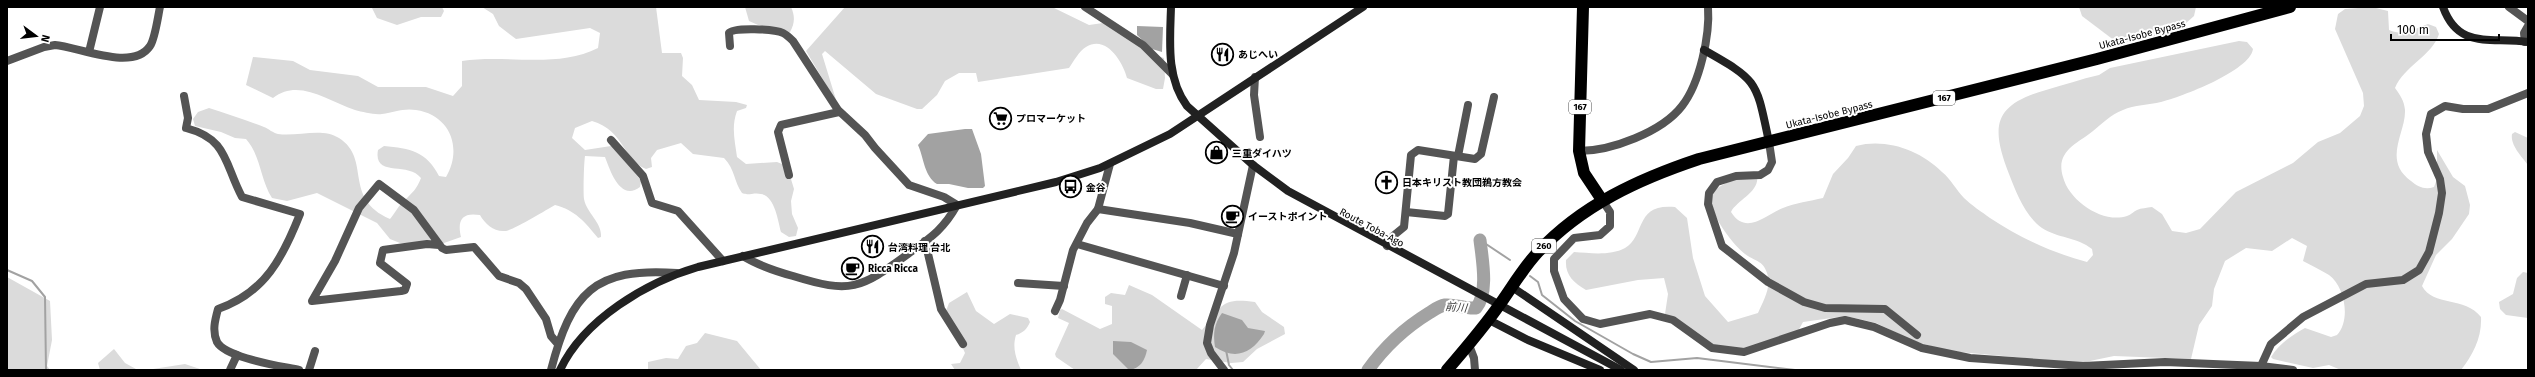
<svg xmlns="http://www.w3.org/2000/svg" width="2535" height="377" font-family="'Fira Sans','Noto Sans JP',sans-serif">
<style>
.green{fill:#dbdbdb}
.water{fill:#a2a2a2}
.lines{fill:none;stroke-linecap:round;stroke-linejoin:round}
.stream{stroke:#a2a2a2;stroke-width:2}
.river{stroke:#a2a2a2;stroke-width:13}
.street{stroke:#545454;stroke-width:8}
.secondary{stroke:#212121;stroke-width:8}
.highway{stroke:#000;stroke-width:12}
.labels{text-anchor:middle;stroke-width:4;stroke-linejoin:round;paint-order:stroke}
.shield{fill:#fff;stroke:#4c4c4c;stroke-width:1}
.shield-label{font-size:9px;font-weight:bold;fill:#000}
.street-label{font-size:10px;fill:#000;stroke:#fff}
.poi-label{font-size:10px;font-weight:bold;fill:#000;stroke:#fff;text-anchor:start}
.water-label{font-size:11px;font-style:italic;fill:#434343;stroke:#fff}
</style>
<rect width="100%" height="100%" fill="#fff"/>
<g class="green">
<path d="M442,7L444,11L441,17H421L397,25L377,18L372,8Z"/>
<path d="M482,7H656L662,53H681L683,58L682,76L692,85L699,100L736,102L747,105L746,108L737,111C731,127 735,141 737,157L746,164L777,162L787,166L794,189L791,201L792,214L798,228L796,236L789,237L781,232C778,221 775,196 761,194C754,192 748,196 742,193C734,182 735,169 724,158L693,154L681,143L657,150L651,158L652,167L646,169C622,159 625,131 592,121L575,128L572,138L585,150L611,146L617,148L641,181L640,187C620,202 610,170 605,157L585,156C584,161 583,193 584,199C587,214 602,222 601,237L598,238C585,222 575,210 555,205C546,210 512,231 505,231C494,232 485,224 480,215C462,212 457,220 461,237L444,243H400L390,239L377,223L317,193L287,201L272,198C260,179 261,156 246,139L235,138L221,132L195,126L193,119L198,112L209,108C227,114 246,120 264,127C269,129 273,133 278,134C297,137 322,127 339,138C372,159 342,198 390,219C395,213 399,205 404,201C412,193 417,189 421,178C408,161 373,178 378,150L384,146C410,148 427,152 439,176L446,177C463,148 450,115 416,110C404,108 394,112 382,114C374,115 363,112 355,110C327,101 299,78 273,98L246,85L253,57L293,61L310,70L358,76L378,87H426L453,96L462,86V61C506,54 557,69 598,48L600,33L590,28L516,39L499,26L493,14Z"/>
<path d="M745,7H791C795,16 795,23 790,32C776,32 762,27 749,21Z"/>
<path d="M845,7H1052L1089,25L1103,23L1155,55L1164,58L1165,78L1163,89H1156L1127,78C1123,62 1106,34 1086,47C1079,51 1074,61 1069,68L978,82L976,73H959L945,81L937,95L922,109H917L876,94L825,51L822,54L837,103L806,51Z"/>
<path d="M2079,7H2196L2194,16L2177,31L2119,44L2082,16Z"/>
<path d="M2372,7L2388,11L2389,30C2405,37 2413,29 2428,24L2436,27L2439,34C2432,56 2404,66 2395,88C2400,95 2404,100 2405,110C2406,133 2382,160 2411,181C2418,187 2425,190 2434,187L2437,179V150L2453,177L2465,186L2470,205L2469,214L2452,239L2436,255L2422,286C2433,307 2465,296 2481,317C2482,338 2473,354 2461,370H2341L2329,365L2313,368L2273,359L2271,357C2279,344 2292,335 2305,328L2331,337L2337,335C2351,320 2345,287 2329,275C2321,270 2312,266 2303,261L2307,246L2292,238L2272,251L2246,248L2225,261L2214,289L2212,306L2199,325L2191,359L2114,356L2080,363L1948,351L1914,341L1876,323L1846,316L1803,322L1797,333L1746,349L1713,346L1665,314L1668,294L1664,278L1638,280L1586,290C1573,282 1565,275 1566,260L1574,252C1590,253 1610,256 1625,248C1646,236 1634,203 1675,207L1687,218L1693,258L1705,296L1728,322L1758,313C1763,301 1772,287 1767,273C1763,260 1754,261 1745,254C1733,245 1700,204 1715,190C1722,184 1738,178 1747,172L1757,176C1760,192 1737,200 1731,212C1746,236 1766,215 1783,208C1795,203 1810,201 1823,198L1833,174L1848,158L1856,146C1886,138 1920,150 1942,172C1951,179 1956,190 1964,198C1971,205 1982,212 1990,218C2020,238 2053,253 2087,262L2093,255L2092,249C2077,237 2057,238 2042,228C2025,216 2016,192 2009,174C1990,125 1994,105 2046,90C2064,85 2081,79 2099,75L2110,68L2239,41L2247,42L2253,49C2250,71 2181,97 2161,102C2149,105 2134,105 2123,110C2110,115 2103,123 2093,131C2077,144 2055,151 2063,177C2069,201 2103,224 2127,216C2131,215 2134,211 2137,210C2141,208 2147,208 2152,207L2162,214L2172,231L2186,233L2200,229L2236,192L2293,163L2318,142L2340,133L2360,116L2364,106L2363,93L2335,29L2338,14L2345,9Z"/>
<path d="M2515,132L2528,138V165C2522,157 2510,145 2512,134Z"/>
<path d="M2523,272L2528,273V318L2506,315L2500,309L2499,302L2513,294L2517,278Z"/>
<path d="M7,277L50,301L52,340L47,366L50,370H7Z"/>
<path d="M1129,285L1152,295L1202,330C1222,306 1221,297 1255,302L1262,312L1284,327L1285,334L1257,349L1243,362L1231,363L1206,359L1196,370H1075L1056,357L1055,354L1069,323L1058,318L1060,310L1062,309L1100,329L1112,324V306L1105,304V297L1111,293L1125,295Z"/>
<path d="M967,292L976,311L994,324L1010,314L1028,318L1030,322C1027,329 1023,333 1016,335C1012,348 1016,358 1021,370H955L951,364L960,363L965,353L946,311L949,303Z"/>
<path d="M705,333L737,341L761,370H648V362L666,358L678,359L686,346L697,343Z"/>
<path d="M114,349L125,363L136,369H153L185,364L203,370H100L98,363Z"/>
</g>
<g class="water">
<path d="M1137,26L1163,27L1162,52L1152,49L1137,35Z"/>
<path d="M965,129H972L981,154L985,186L983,188H968L949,184H937C924,176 924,158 918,145L928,134Z"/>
<path d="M1222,313L1242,320L1248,328L1265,331L1264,334C1251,354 1235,360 1215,347C1213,333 1214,324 1222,313Z"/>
<path d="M1113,341L1131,342L1147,350C1145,360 1140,369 1129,370L1113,354Z"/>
</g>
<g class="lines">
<g class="stream">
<path d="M1480,240L1510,260"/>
<path d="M7,270L32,281L45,297L46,370"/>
<path d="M1530,276L1538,282L1542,295L1575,321L1633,354L1651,362L1697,358L1795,370"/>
<path d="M1226,350L1229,365L1233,370"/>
</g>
<path class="river" d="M1368,370C1385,346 1403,329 1429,313C1434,310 1439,306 1445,305C1455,304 1465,309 1476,308C1489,293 1482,258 1480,240"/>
<g class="street">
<path d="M1085,7L1143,45L1173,75"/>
<path d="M2509,7L2528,21"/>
<path d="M2525,42L2524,33L2528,26"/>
<path d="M730,46L729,33C733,27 775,29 783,33C787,35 790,38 793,41L838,110L865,135L875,148L909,185L944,197L957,205C943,230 930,238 908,254C860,289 851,294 793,276C775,271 759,266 743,256"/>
<path d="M89,52L100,7"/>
<path d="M7,61L44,47L55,45C79,47 133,72 150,46C155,39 158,16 160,7"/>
<path d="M1255,77L1254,95L1260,137"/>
<path d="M184,96L188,118L186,128C228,139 224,163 242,197L300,214C283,257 265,293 218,309C215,320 212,331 217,342C226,358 281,366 299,370"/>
<path d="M611,140L643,176L652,203L678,211L723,261"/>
<path d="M1769,142L1772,162L1768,170L1760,175L1736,176L1717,182L1709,193L1708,204L1722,246L1768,282L1804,302L1825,308L1885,309L1917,335"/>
<path d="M1579,151C1611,151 1662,132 1682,106C1700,83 1710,35 1708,7"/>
<path d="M1458,156L1468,105"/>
<path d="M789,175L778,132L781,125L839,112"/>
<path d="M1602,200L1610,212V226L1600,235L1574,238L1554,259V271L1564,299L1583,319L1600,324L1650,314L1673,320L1712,348L1744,352L1830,323L1845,320L1874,327L1922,348L1970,358L2083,366L2165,362L2261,366L2293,370"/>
<path d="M1098,209L1190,223L1238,234"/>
<path d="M1406,212L1445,216L1448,214L1454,156"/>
<path d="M925,241L941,309L963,344"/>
<path d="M1077,244L1224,286"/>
<path d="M439,245L427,244L383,250L380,263L407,284L405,290L401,291L312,301L335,261L359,208L379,184L414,210L442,248L446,250L474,247L499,276L519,283L526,289L546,319L551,336L558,344"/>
<path d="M1387,246L1393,236L1404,227L1411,155L1418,150L1475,159L1481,154L1494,97"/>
<path d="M1018,283L1064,286"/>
<path d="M1181,296L1187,275"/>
<path d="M1055,311L1060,300L1073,250L1087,223L1098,209L1110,164"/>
<path d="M1469,345L1474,358L1475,370"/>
<path d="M2261,366L2271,344L2303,317L2366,284L2403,280L2419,270L2429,252L2439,213L2442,193L2440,179L2428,152L2426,134L2431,114L2445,106L2463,109H2488L2528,93"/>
<path d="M230,370L237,355"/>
<path d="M309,370L315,351"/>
<path d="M551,370C571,293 594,267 677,273"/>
<path d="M1224,370L1211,353L1207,343L1210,325L1234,253L1253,165"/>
</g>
<g class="secondary">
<path d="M1171,7C1170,41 1166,78 1187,106L1253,165L1288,191L1621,370"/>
<path d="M2443,7C2459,51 2492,36 2528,42"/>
<path d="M1704,50C1759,81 1756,81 1769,142"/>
<path d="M1512,287L1634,370"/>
<path d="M1489,320L1528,340L1600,370"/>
<path d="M560,370C584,319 647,282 698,267L1056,182L1100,168L1170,134L1363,7"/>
</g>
<g class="highway">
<path d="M1583,7L1579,151L1584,173L1602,200"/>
<path d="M1447,370C1466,348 1484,327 1500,304C1512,287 1524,267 1538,252C1582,205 1639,179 1699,159L2097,59L2290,7"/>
</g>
</g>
<defs>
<symbol id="restaurant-ring" viewBox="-11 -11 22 22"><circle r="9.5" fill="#fff" stroke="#000" stroke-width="1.5"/><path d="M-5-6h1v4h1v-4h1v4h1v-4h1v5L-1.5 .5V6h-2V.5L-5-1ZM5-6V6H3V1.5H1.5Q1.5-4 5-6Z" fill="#000"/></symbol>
<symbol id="supermarket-ring" viewBox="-11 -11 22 22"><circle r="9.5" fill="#fff" stroke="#000" stroke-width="1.5"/><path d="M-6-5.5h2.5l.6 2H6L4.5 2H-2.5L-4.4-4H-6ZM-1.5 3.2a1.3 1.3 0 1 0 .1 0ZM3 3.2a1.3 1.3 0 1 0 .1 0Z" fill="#000"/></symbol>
<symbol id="shop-ring" viewBox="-11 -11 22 22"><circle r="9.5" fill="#fff" stroke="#000" stroke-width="1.5"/><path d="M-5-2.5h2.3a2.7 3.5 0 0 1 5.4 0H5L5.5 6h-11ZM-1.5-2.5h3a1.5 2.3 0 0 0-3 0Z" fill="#000"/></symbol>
<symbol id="church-ring" viewBox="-11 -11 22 22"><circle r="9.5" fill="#fff" stroke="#000" stroke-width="1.5"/><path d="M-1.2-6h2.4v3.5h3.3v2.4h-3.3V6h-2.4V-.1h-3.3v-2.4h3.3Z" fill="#000"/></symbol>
<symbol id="bus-ring" viewBox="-11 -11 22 22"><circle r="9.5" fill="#fff" stroke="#000" stroke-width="1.5"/><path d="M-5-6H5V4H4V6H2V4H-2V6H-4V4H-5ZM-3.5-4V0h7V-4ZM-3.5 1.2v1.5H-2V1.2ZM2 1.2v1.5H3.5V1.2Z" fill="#000"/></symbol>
<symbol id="cafe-ring" viewBox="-11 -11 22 22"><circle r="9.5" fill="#fff" stroke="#000" stroke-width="1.5"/><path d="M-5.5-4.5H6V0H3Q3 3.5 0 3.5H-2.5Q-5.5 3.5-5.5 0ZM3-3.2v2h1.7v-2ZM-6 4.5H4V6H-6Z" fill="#000"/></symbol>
</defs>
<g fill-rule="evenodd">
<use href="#restaurant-ring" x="1210" y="42" width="25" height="25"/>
<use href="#supermarket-ring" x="988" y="106" width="25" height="25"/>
<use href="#shop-ring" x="1204" y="140" width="25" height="25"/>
<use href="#church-ring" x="1374" y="170" width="25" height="25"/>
<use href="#bus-ring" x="1058" y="174" width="25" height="25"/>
<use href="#cafe-ring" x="1220" y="204" width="25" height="25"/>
<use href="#restaurant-ring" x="860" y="234" width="25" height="25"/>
<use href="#cafe-ring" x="840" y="256" width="25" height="25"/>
</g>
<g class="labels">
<g class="shield">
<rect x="1933" y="91" width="22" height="14" rx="3"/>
<rect x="1569" y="100" width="22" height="14" rx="3"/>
<rect x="1532" y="239" width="24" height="14" rx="3"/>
</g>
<g class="shield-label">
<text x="1944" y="101">167</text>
<text x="1580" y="110">167</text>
<text x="1544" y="249">260</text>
</g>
<g class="street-label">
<text transform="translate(2142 34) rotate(-15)" y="4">Ukata-Isobe Bypass</text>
<text transform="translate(1829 114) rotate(-14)" y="4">Ukata-Isobe Bypass</text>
<text transform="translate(1372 227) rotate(28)" y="4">Route Toba-Ago</text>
</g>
<g class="poi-label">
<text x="1238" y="58">あじへい</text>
<text x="1016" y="122">プロマーケット</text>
<text x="1232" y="157">三重ダイハツ</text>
<text x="1402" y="186">日本キリスト教団鵜方教会</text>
<text x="1086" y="191">金谷</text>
<text x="1248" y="220">イーストポイント</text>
<text x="888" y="251">台湾料理 台北</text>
<text x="868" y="272">Ricca Ricca</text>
</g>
<g class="water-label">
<text transform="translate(1456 307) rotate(5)" y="4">前川</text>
</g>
</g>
<rect width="2535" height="377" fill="none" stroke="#000000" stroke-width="16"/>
<g transform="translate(36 36) rotate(105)" stroke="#ffffff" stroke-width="3" paint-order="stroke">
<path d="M0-3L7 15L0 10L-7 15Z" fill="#000000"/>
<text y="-6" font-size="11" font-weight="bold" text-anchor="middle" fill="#000000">N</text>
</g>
<path d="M2391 34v6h108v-6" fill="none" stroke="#000000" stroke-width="2"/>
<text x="2397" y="34" font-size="12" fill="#000000" stroke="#ffffff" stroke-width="3" paint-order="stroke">100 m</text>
</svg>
